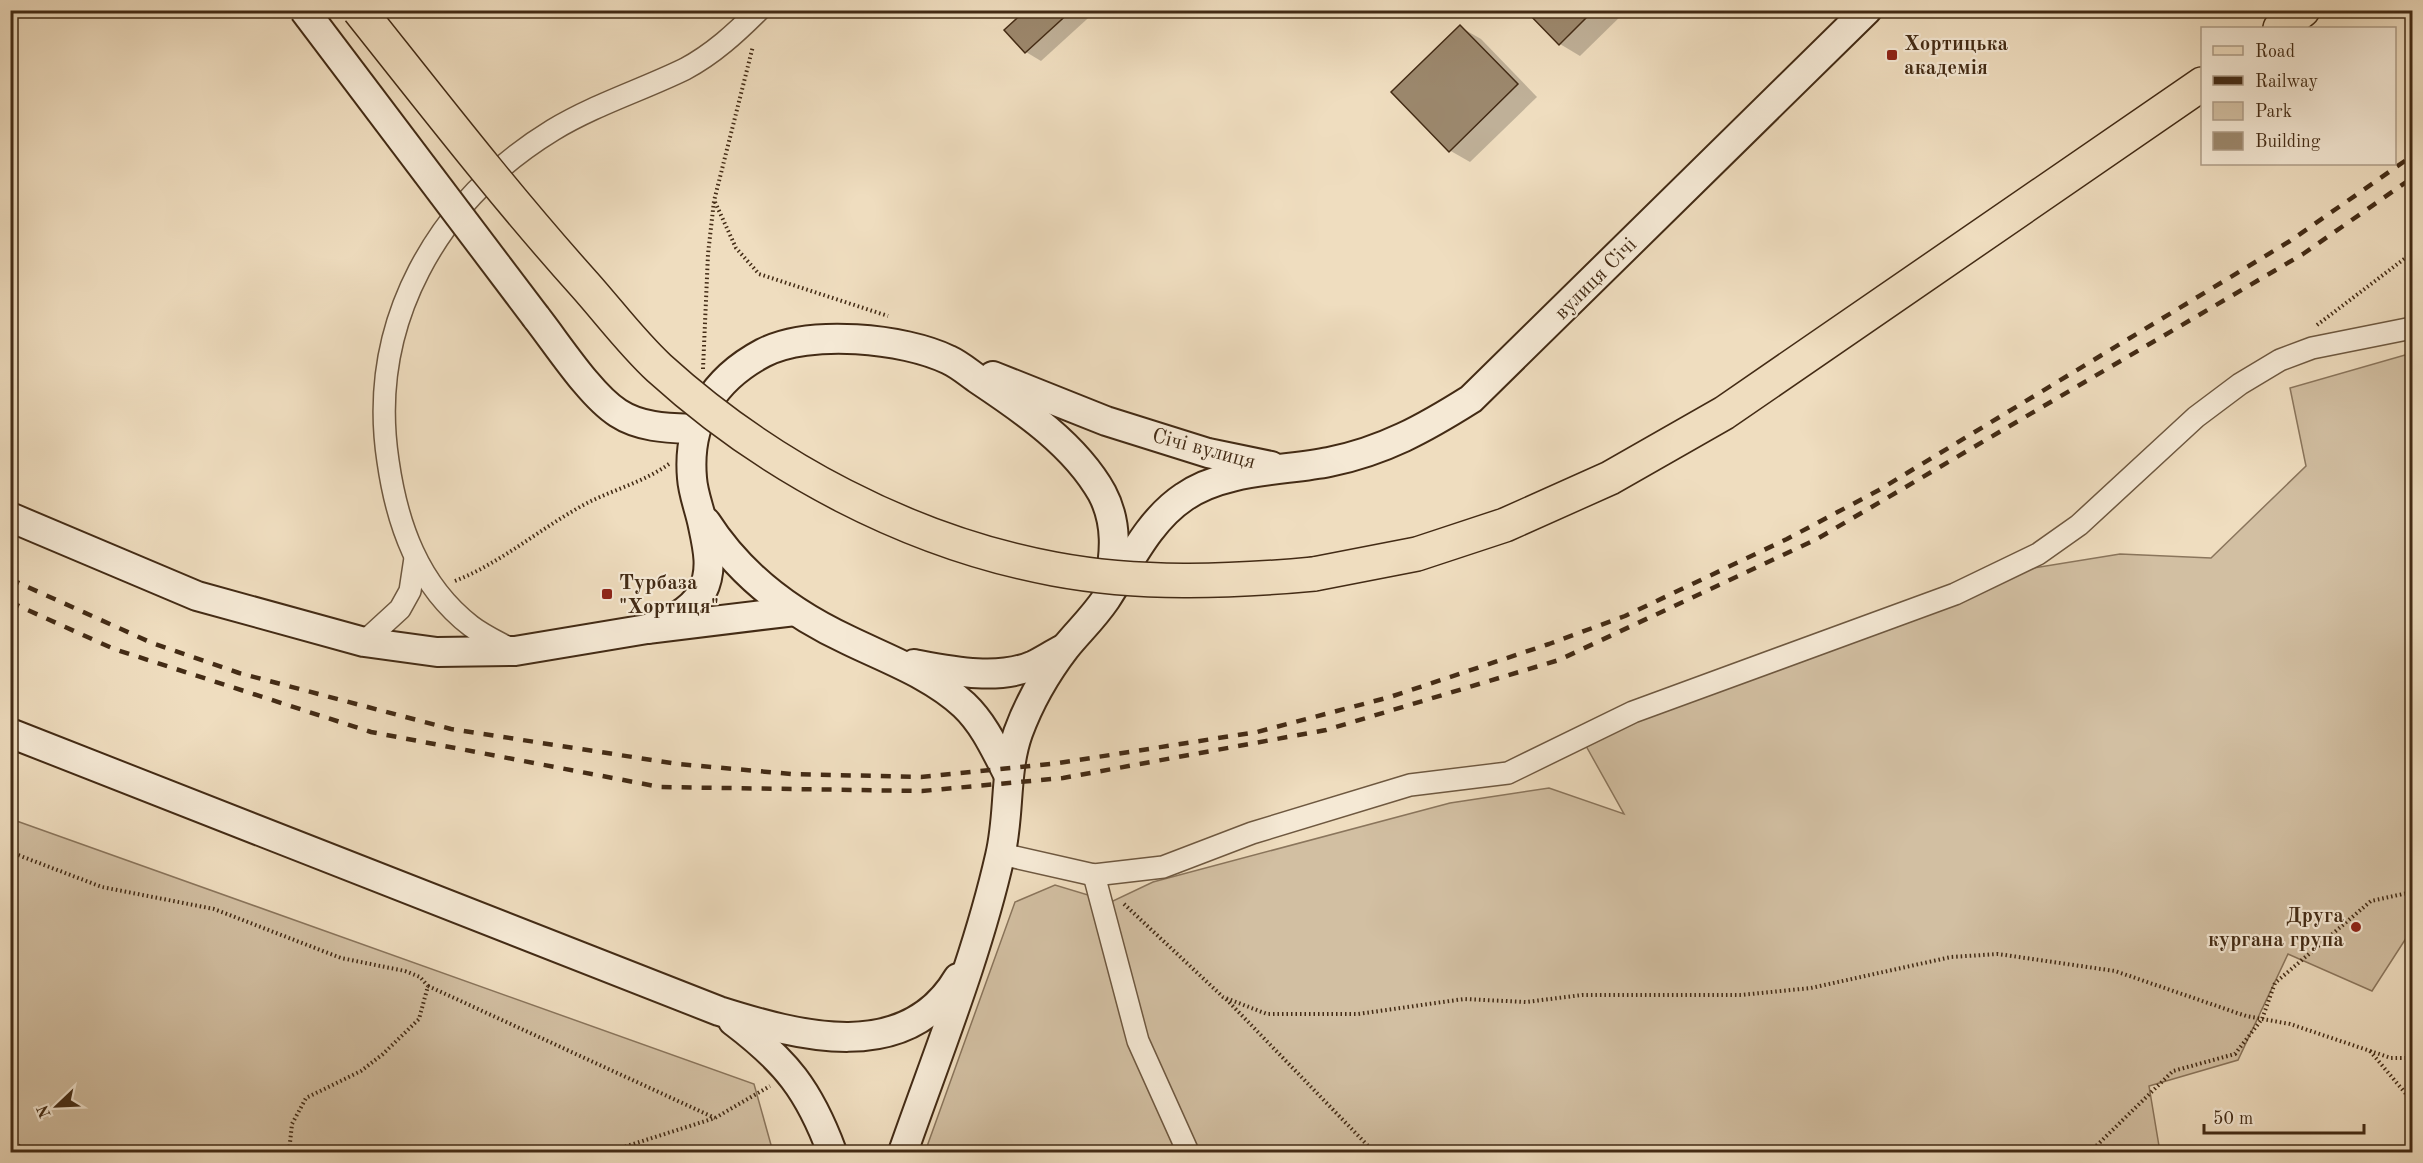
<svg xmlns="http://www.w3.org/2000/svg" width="2423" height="1163" font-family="'Old Standard TT',serif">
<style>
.green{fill:#d2bfa2;stroke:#8a755c;stroke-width:1.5}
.shadow{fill:#0003}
.building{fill:#9c886d;stroke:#432b15;stroke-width:1.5}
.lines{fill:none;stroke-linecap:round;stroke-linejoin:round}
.street-casing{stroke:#6e5840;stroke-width:24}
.secondary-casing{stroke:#432b15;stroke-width:32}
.primary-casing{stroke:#432b15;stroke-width:36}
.path{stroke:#432b15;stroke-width:4;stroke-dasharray:1.5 3;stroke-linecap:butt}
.street{stroke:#f5e9d5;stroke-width:21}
.secondary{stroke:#f5e9d5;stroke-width:28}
.primary{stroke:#efddbf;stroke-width:33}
.rail{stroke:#432b15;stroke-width:4.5;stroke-dasharray:10 10;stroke-linecap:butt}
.secondary-bridge-casing{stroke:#432b15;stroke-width:32;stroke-linecap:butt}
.primary-bridge-casing{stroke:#432b15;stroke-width:36;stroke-linecap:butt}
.secondary-bridge{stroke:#f5e9d5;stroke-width:28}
.primary-bridge{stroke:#efddbf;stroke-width:33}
.poi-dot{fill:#8f2418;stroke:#f5e9d5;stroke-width:2}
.labels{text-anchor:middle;stroke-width:4.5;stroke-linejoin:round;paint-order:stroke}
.poi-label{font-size:21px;font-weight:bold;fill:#432b15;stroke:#f5e9d5;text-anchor:start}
.street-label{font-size:21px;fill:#432b15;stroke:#f5e9d5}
</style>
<rect width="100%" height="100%" fill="#efddbf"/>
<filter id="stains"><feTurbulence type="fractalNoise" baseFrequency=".00333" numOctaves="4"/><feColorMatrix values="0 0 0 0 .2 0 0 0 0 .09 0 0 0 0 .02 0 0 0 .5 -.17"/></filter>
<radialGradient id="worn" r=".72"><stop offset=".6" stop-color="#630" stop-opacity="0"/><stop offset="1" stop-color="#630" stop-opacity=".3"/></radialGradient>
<g class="green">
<path d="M2412,353V644L2409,647L2412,665V929L2372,991L2288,954L2238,1060L2149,1086L2160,1152H925L1015,902L1055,885L1111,902L1153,882L1450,803L1549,788L1624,814L1581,737L1996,574L2120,554L2211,558L2306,466L2290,388Z"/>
<path d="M11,819L754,1084L773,1152H11Z"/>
</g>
<g class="shadow">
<path d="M1028,10H1097L1041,61L1026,52Z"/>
<path d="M1527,10H1627L1580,56L1560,44Z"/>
<path d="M1460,27L1481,39L1537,97L1470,162L1449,150Z"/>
</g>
<g class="building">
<path d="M1026,10H1072L1025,53L1004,30Z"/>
<path d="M1525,10H1594L1559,45Z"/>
<path d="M1460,25L1518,84L1449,152L1391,92Z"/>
</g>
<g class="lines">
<defs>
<g id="street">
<path d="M364,642L400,609L410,591L415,558"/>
<path d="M514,651C500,643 484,636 471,626C418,585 397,524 388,461C367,323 437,201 553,130C594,105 642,90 685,69C713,54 736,33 759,10"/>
<path d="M1001,854L1094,875L1163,867L1252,833L1410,785L1508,773L1633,712L1955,594L2038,554L2079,525L2196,417L2240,384L2280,360L2312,348L2412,328"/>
<path d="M1094,875L1138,1041L1188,1152"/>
</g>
<g id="secondary">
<path d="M536,317C558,345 590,395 618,413C641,428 669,428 695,429"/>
<path d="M993,376L1106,421L1208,453L1271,466"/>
<path d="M10,517L197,596L364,642L437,652L515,651L647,629L795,611"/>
<path d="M706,522C740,575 792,614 848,640C887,659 932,675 964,705C984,724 995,749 1008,774"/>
<path d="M647,629C667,622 691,613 702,592C713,571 708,549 703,526C700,510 693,494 692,478C687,421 714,379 763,353C809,329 904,338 949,360C960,365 970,374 979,380C1024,410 1075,445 1102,493C1118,523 1115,554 1109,585"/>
<path d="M914,664C951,671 998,681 1034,665C1044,660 1053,654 1063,649"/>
<path d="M10,733L719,1011C798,1036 906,1066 958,978"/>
<path d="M733,1021C786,1061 809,1090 832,1152"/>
<path d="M903,1152C937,1055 977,957 1000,856C1010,815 1004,773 1018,733C1029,703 1046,673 1066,647C1080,630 1093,618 1106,599C1129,564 1148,521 1184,497C1224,469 1284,471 1329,462C1384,451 1425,428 1471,399L1867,10"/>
</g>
<g id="primary">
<path d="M2280,28L2303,10"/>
<path d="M1314,574L1417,554L1505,525L1610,478L1724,413L2202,84"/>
</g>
</defs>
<use href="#street" class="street-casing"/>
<use href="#secondary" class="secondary-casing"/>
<use href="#primary" class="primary-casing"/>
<g class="path">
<path d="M715,202L736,248L759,274L888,316"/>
<path d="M2317,325L2412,253"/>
<path d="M703,369L708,254L714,201L753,46"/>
<path d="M455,581C500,563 536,532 578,508C607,491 641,484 669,464"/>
<path d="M10,852L102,887L214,909L341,958L405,971L420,977L428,986L419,1019L383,1054L361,1071L306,1098L292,1124L289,1152"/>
<path d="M1124,904L1223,997L1267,1014H1358L1464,999L1526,1002L1582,995H1741L1811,988L1951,957L1998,954L2115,971L2246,1016L2290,1024L2391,1058H2412"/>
<path d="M428,986L715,1118"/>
<path d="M1226,999L1374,1152"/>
<path d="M2370,1051L2412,1101"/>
<path d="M10,1142L33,1152"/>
<path d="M608,1152L715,1118L770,1086"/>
<path d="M2090,1152L2173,1071L2235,1054L2262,1019L2275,983L2371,901L2412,892"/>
</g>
<use href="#street" class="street"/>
<use href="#secondary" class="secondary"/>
<use href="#primary" class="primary"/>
<g class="rail">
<path d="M10,579L152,643L239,673L451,729L678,764L791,774L921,777L1059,763L1257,732L1390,697L1549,644L1625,616L1787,539L1879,490L2290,241L2412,156"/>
<path d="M10,602L114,649L371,732L660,787L922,791L1063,778L1326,730L1559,660L1817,539L2303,254L2412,178"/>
</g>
<defs>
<path id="secondary-bridge" d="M304,10L536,317"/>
<path id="primary-bridge" d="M359,10C433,103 505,196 584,284C609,312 632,343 659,368C768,467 909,542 1054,569C1139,585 1228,582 1314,574"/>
</defs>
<use href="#secondary-bridge" class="secondary-bridge-casing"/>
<use href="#primary-bridge" class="primary-bridge-casing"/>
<use href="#secondary-bridge" class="secondary-bridge"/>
<use href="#primary-bridge" class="primary-bridge"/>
</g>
<g class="poi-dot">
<rect x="1886" y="49" width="12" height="12" rx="3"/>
<rect x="601" y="588" width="12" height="12" rx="3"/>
<circle cx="2356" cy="927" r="6"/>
</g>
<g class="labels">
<g class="poi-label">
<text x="1904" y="50">Хортицька<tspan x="1904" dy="24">академія</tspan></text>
<text x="619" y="589">Турбаза<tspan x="619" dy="24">"Хортиця"</tspan></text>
<text x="2344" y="922" text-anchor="end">Друга<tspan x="2344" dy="24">кургана група</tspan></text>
</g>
<g class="street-label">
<text transform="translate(1595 278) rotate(-45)" y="7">вулиця Січі</text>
<text transform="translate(1204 448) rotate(15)" y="7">Січі вулиця</text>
</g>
</g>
<rect width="2423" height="1163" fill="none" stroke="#efddbf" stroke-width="36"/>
<rect x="12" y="12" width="2399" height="1139" fill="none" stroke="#432b15" stroke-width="3"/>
<rect x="18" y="18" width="2387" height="1127" fill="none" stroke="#432b15" stroke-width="1.5"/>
<rect x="2201" y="27" width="195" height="138" fill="#f5e9d5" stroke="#ae9d88" stroke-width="1.5"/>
<rect x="2213" y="46" width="30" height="9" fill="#efddbf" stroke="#ae9d88" stroke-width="1.5"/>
<text x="2255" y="57" font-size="18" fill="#432b15">Road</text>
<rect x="2213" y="76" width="30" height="9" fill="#432b15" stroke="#ae9d88" stroke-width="1.5"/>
<text x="2255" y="87" font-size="18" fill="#432b15">Railway</text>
<rect x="2213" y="102" width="30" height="18" fill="#d2bfa2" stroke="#ae9d88" stroke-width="1.5"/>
<text x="2255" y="117" font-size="18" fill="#432b15">Park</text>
<rect x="2213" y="132" width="30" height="18" fill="#9c886d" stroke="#ae9d88" stroke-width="1.5"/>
<text x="2255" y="147" font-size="18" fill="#432b15">Building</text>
<g transform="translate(57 1106) rotate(247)" stroke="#f5e9d5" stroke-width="4.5" paint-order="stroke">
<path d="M0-4.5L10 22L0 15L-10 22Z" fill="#432b15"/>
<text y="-9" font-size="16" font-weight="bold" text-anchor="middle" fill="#432b15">N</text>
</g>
<path d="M2204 1124v9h160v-9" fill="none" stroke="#432b15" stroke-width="3"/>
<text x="2213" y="1124" font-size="18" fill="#432b15" stroke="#f5e9d5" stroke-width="4.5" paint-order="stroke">50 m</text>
<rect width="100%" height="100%" filter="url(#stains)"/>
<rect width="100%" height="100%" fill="url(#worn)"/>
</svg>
